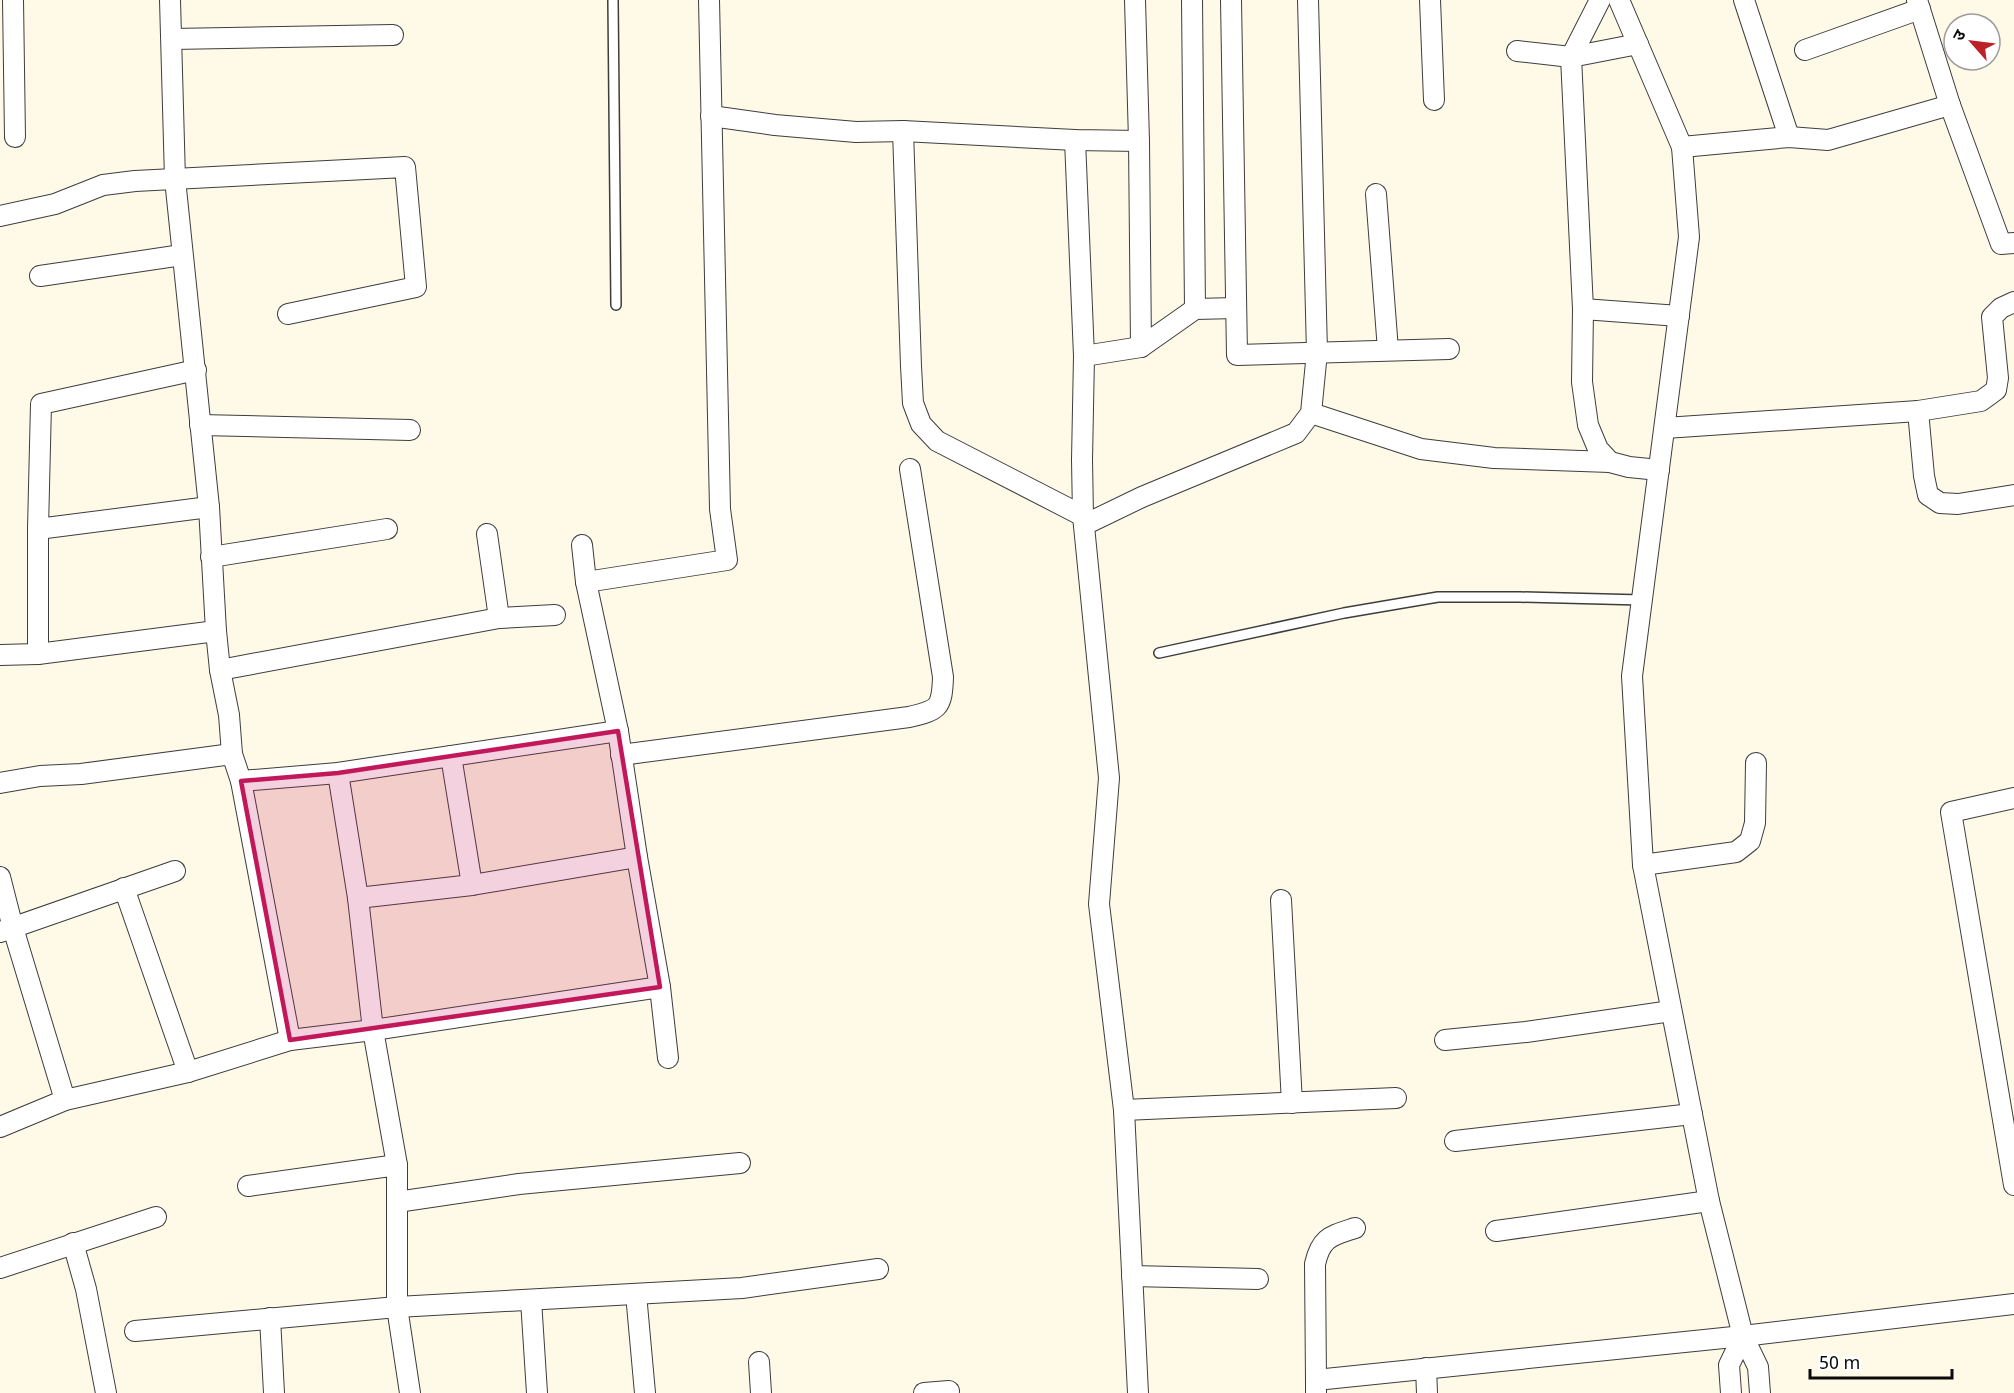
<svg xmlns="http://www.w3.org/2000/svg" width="2014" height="1393" font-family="Georgia,'Noto Sans Devanagari',serif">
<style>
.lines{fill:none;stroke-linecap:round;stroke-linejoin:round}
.lane-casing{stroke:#3d3d3d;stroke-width:12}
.street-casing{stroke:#3d3d3d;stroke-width:22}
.lane{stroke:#fff;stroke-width:9}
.street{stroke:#fff;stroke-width:20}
.marked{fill:#c2185b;fill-opacity:0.2;stroke:#c2185b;stroke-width:4.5;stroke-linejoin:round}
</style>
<rect width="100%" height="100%" fill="#fffae7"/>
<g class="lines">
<defs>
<g id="lane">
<path d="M613,0L616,305"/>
<path d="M1159,653L1344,613L1438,597H1520L1642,600"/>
</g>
<g id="street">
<path d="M13,0L15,137"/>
<path d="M170,0L175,179L209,507L216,631"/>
<path d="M1135,0L1139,141L1141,347"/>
<path d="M1192,0L1195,309"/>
<path d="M1231,0L1237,355L1449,349"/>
<path d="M1430,0L1434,100"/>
<path d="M1600,0L1571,57L1583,309L1582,382L1588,425L1598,449L1610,462L1629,467L1659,470"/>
<path d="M1619,0L1682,147L1789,137L1828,140L1950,105"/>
<path d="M1744,0L1789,137"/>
<path d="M1917,0L1950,105L2001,244L2014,243"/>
<path d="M172,39L393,35"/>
<path d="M1805,50L1920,9"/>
<path d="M1517,51L1571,57L1638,44"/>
<path d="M711,116L775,125L856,132L903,131L1075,140L1139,141"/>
<path d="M903,131L911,366L913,403L921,424L937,441L1083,516"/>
<path d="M1075,140L1084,356L1082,460L1083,516L1109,778L1099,904L1124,1110L1138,1393"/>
<path d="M1682,147L1689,237L1632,676L1643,865L1709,1201L1743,1336L1758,1367L1760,1393"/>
<path d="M1376,194L1388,350"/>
<path d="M0,216L55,204L103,185L135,181L405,167L416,287L288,314"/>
<path d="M40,276L182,255"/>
<path d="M1583,309L1679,316"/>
<path d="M1084,356L1141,347L1195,309L1236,308"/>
<path d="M196,370L41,404L38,529L209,507"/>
<path d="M1918,411L1924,476L1928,495L1940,503L1958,504L2014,495"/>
<path d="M1311,413L1421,449L1494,458L1610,462"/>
<path d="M200,425L410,430"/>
<path d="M1665,428L1918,411L1981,401L1996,390L1998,378L1992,317L2001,308L2014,302"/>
<path d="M1084,525L1142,497L1296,433L1311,413L1317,352L1308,0"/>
<path d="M38,529V654"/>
<path d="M487,534L499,618"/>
<path d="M211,557L387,529"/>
<path d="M586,582L727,560L720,509L709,0"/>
<path d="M0,655L38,654L216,631L220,670L499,618L555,615"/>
<path d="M220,670L229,715L232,754"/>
<path d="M621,755L909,717C938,710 942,709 943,677L910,469"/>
<path d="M451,756L472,885"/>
<path d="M338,773L358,898L373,1030L397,1165"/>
<path d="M241,781L290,1040"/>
<path d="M0,783L40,776L81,774L232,754L241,781L338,773L618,731"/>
<path d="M2014,798L1951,812L2014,1185"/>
<path d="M1643,865L1736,852L1750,841L1755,823L1756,763"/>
<path d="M0,877L13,928L65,1100"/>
<path d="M124,888L188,1072"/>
<path d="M358,898L472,885L637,857"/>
<path d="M1281,900L1292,1103"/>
<path d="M0,932L175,871"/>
<path d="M660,987L668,1058"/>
<path d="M1445,1040L1526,1032L1671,1011"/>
<path d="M1124,1110L1396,1098"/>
<path d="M0,1127L65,1100L188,1072L290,1040L373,1030L660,987L637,857L618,731L586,582L582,545"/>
<path d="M1455,1141L1692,1114"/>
<path d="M248,1186L397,1165V1307L742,1288L878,1269"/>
<path d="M397,1202L519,1184L740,1163"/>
<path d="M1496,1231L1709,1201"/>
<path d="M73,1243L86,1289L106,1393"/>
<path d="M0,1268L156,1217"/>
<path d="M1132,1276L1258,1279"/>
<path d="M636,1294L645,1393"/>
<path d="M531,1300L537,1393"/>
<path d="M270,1318L274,1393"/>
<path d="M135,1331L397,1307L410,1393"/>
<path d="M759,1362L761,1393"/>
<path d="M1426,1368L1427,1393"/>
<path d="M1316,1380L1315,1264C1321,1237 1331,1236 1355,1228"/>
<path d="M924,1393L949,1391"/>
<path d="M1316,1393V1380L1743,1336L2014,1304"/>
<path d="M1731,1393L1729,1365L1743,1336"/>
</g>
</defs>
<use href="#lane" class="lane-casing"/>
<use href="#street" class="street-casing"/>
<use href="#lane" class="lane"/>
<use href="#street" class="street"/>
</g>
<path class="marked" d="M618,731L660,987L290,1040L241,781L338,773Z"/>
<g transform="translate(1972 42) rotate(298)"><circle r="28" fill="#ffffff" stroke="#9d9d9d" stroke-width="1.5"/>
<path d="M0-4.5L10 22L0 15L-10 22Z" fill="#bc2029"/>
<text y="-9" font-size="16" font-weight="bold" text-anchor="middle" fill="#0a0a0a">उ</text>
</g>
<path d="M1810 1369v9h142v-9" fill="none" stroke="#0a0a0a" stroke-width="3"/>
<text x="1819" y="1369" font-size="18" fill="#0a0a0a" stroke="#ffffff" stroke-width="4.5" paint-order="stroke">50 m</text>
</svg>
